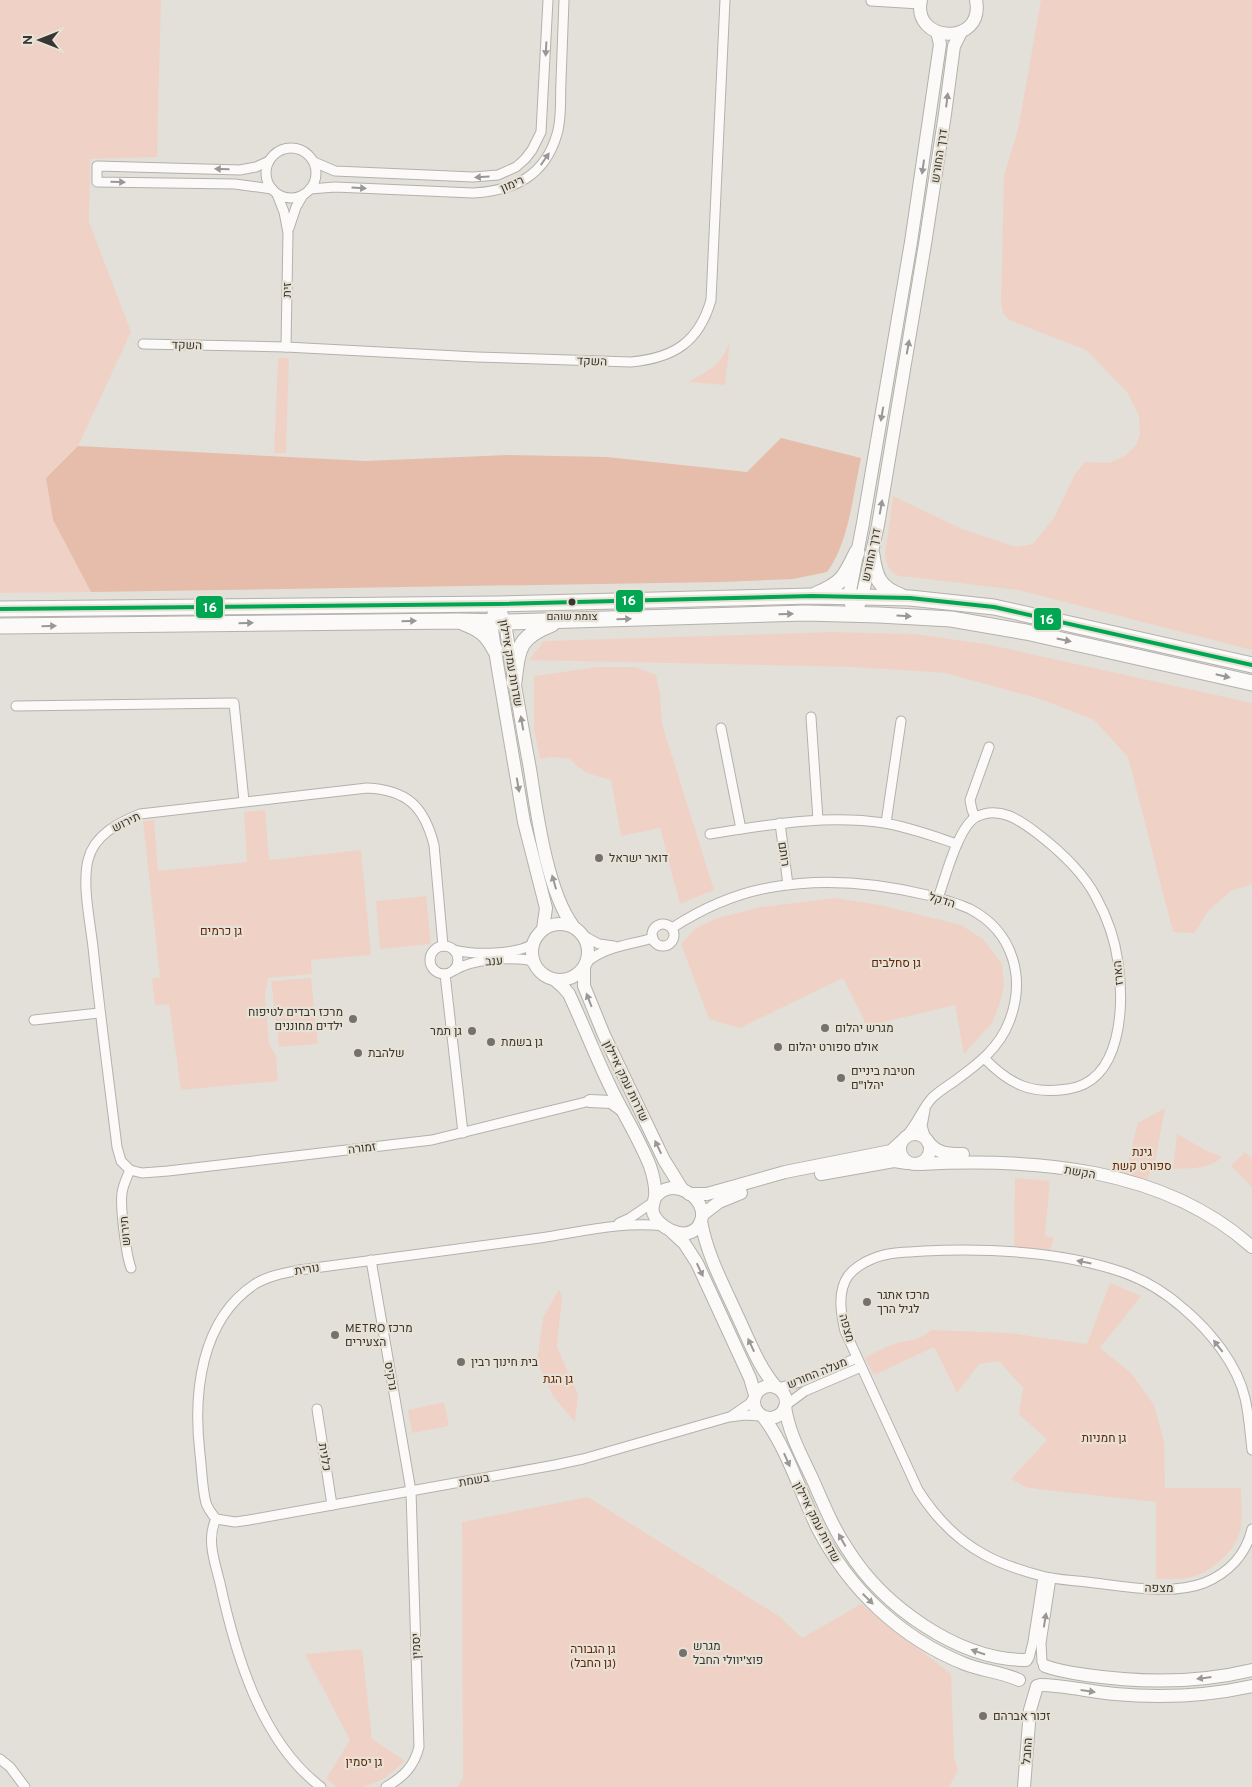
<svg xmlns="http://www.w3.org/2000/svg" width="1252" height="1787" font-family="Overpass,Heebo,sans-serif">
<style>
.green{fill:#efd2c5}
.forest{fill:#e6bdab}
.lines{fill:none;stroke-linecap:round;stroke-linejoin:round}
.street-casing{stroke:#b3b1ac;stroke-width:11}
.secondary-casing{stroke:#b3b1ac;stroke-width:14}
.primary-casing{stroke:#b3b1ac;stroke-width:17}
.street{stroke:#fbfaf9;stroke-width:9}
.secondary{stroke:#fbfaf9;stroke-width:12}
.primary{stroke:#fbfaf9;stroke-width:15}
.bus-1-casing{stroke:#e7e2d5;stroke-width:8}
.bus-1{stroke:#00a651;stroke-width:4}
.oneway{fill:#9a9896}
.bus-dot{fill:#393732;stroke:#e7e2d5;stroke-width:2}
.poi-dot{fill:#74726c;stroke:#e7e2d5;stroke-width:2}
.labels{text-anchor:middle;stroke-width:4.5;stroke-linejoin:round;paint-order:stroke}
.bus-label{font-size:11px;fill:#393732;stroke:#e7e2d5}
.street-label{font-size:12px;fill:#393732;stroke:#e7e2d5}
.poi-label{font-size:12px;fill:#393732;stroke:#e7e2d5;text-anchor:start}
.park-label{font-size:12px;fill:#642508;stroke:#e7e2d5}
.line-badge{stroke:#e7e2d5;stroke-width:2}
.badge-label{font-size:14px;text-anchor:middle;font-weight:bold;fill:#fff}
</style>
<rect width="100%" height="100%" fill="#e3e0d9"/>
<g class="green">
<path d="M0,0H161L157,157L90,159L89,222L131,332L78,446L46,478L53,520L91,592L0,593Z"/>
<path d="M1041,0H1252V650L1018,590L910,577C894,578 888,571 885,556L893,496L962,529L1016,547L1033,544L1054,518L1075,474L1085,462L1109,463L1126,455L1136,445L1140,434L1139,416L1127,392L1086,350L1009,320L1003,313L1001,303L1004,175L1018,130Z"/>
<path d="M730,341L725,385L688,382C709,371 722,364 730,341Z"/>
<path d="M278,358H289L286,453H274Z"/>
<path d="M833,632L914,634L986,644L1252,703V884L1231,891L1209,910L1194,933L1173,932L1128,757L1094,720L1043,700L945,673L853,667L529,660L544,641Z"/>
<path d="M597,667H635L656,675L660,694L662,724L714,890L680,904L660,828L621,836L611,780C593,775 584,774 570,759L552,757L540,759L534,729V676Z"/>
<path d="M265,810L269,860L361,850L371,955L311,960L312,974L268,978L265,996L269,1043L276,1056L278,1081L181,1090L169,1004L155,1005L152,978H160L143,821L154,820L158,871L247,862L244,812Z"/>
<path d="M426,896L431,944L380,949L376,901Z"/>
<path d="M835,898L880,905L961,925L983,939L1002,964L1004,985L1000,1003L992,1023L964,1054L955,1005L867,1026L843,978L740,1028L709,1019L681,944L696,928L717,918L761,907Z"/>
<path d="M311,978L318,1044L279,1047L271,981Z"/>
<path d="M1165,1108L1155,1163L1147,1179L1125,1173L1138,1123Z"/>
<path d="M1177,1134L1205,1150L1222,1157C1208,1170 1190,1168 1173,1169Z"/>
<path d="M1245,1152L1252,1159V1187L1231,1166Z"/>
<path d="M1015,1178L1050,1181L1045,1236L1054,1238L1049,1254L1014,1248Z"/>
<path d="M1110,1283L1141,1296L1100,1348L1131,1373L1154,1405L1164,1442L1165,1488H1241C1241,1502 1243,1517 1240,1531C1235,1551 1216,1567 1198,1575C1185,1580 1169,1579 1156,1579V1502L1037,1489L1025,1487L1011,1479L1047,1440L1019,1414L1023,1388L999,1361L979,1364L957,1393L934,1347L874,1375L865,1358C875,1352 886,1346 898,1343C910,1340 921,1340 931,1330L1009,1333L1087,1344Z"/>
<path d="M559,1289L562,1297L557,1347L578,1395L575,1422L553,1396L537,1361L543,1318Z"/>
<path d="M444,1402L449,1426L412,1433L408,1410Z"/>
<path d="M588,1497L779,1616L802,1638L861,1604L951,1674L954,1757L958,1770L949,1787H457L463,1779L462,1522Z"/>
<path d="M362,1649L372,1739L405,1761L385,1778L364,1787H337L326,1779L350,1740L305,1654Z"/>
</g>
<path class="forest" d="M781,438L861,458C853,494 849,543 827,572L793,579L722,582L91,592L53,520L46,478L78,446L366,461L508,455L607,457L747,472Z"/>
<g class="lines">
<defs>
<g id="street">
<path d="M871,1L920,4"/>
<circle cx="291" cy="173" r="25"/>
<path d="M269,161L256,167L240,170L97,166V182L235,184L272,189"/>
<path d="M314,162L335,171L473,177L498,175L516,167L525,159L532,150L541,132L548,0"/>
<path d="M310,189L335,187L473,193C514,191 545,176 557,134C562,118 560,98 561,81C562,54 563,27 564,0"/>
<path d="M277,194L284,212L288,233L286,347"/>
<path d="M289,228L296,207L303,195"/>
<path d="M143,344L286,347L476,357L631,362C674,358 699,342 711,300L725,0"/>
<path d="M16,706L234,703L244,801"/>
<path d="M811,717L818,820"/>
<path d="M721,728L741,829"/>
<path d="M975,817L972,810L970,800L989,747"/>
<path d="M780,823L788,885"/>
<path d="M886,823L901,721"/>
<path d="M710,834C767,825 826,814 884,823C909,827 933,836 957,844"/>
<path d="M938,898C945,879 958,827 976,817C999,805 1020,820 1038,834C1060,851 1083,872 1096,897C1107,917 1115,940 1118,962C1124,1004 1123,1081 1068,1089C1031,1095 1009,1084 984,1058"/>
<circle cx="663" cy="935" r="11"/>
<path d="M672,928C703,908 736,893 773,887C824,878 877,883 927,895C942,899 957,903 970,909C1014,932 1026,979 1009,1022C999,1048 978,1064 956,1080C948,1086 939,1091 932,1098C921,1110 916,1127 904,1138"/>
<path d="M584,936L599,944L614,946"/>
<circle cx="444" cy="960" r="14"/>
<path d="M454,950C474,955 515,955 533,944"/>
<path d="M587,962C606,946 630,945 653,938"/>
<path d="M455,970C472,959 508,957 529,960L536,966"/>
<path d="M445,974L463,1133"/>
<path d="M34,1020L99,1013"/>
<path d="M925,1110L922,1126L926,1139"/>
<path d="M130,1170L142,1173L168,1171L432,1140L590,1101"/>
<path d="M619,1223L630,1218L652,1203"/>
<path d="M371,1260L411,1491L419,1747C414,1767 403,1777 386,1787"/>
<path d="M131,1268C126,1255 120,1206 122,1193C123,1185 127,1177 130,1170L121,1161L117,1147C109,1081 100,1014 93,947C90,921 82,885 88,860C94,835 118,823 140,814L367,788C407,790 424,806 434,845L443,946"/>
<path d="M778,1388L800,1382L857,1358"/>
<path d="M786,1405L805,1391L861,1367"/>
<path d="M317,1409L332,1505"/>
<path d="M733,1415L749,1404L753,1399"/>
<path d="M1252,1450C1250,1433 1249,1415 1245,1398C1237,1364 1210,1331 1184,1309C1166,1293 1145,1280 1122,1272C1060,1251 990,1248 924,1251C908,1252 887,1252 872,1259C864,1262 853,1269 848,1276C837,1292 841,1314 845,1331L918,1490C935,1517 957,1540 985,1555C1003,1565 1023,1571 1042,1576C1056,1580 1072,1580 1087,1582C1122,1586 1170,1596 1204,1583C1229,1573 1246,1554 1252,1529"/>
<path d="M216,1519C212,1514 208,1509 206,1503C202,1488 202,1470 200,1454C193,1395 200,1320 255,1284C268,1276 284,1273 299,1270C379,1259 459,1248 540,1238C581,1232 622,1221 664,1226"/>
<path d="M216,1519L235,1522L249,1520L555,1465L583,1459L729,1417L745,1415L760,1416"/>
<path d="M216,1519C206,1539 215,1563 220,1583C235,1653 261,1742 321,1787"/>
<path d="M1029,1658L1033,1642L1043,1577"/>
<path d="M1042,1662L1041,1643L1051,1578"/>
<path d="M0,1759L10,1767L25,1787"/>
</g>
<g id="secondary">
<path d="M921,0C911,43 985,47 976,0"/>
<path d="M497,604L505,622C512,672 521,720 530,769C537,814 547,891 573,926"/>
<path d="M851,604L849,596L863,523L911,242L940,44L937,32"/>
<path d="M494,613L491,622L497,663L524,822L546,908L543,929"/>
<path d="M855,614L862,597L878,525L925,244L945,114L954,46L961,32"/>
<circle cx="560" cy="952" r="28"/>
<path d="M584,968V986L604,1035L664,1160L682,1189"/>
<path d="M555,980L563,987L569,994C583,1024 595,1055 609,1084C622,1112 639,1138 650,1166C653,1175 656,1186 655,1196C654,1204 650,1209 655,1217C664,1232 693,1243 701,1221C709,1198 671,1174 655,1198"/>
<path d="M590,1101L611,1102L622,1110"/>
<circle cx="915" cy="1149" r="15"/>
<path d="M928,1142C938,1154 948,1154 963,1154"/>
<path d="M920,1164C1034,1158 1163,1167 1252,1247"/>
<path d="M821,1174L894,1161L907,1163"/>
<path d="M689,1194H707L785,1172L891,1151L901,1142"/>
<path d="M702,1215L719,1202L741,1193"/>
<path d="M701,1221C707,1255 723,1284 737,1315C749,1340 758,1366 776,1387"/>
<path d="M672,1232L684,1243L697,1263L750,1378L755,1395"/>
<circle cx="770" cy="1402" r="16"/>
<path d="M785,1407C789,1433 801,1455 812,1478C823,1503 833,1528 848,1550C883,1606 958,1660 1026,1660"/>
<path d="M764,1418C787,1448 800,1492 817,1527C849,1589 900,1638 965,1664C983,1671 1002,1672 1019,1680"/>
<path d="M1045,1666C1058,1671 1072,1673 1086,1675C1141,1683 1198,1683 1252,1670"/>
<path d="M1040,1685C1065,1685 1090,1692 1115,1694C1161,1698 1207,1696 1252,1686"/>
<path d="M1024,1787L1030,1710L1037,1686"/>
</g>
<g id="primary">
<path d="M872,555C875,577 879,588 901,596"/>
<path d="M817,594C843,583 845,577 857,552"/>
<path d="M0,609L497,604L812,596L910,598L994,607L1252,665"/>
<path d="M464,623C480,629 487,634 495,650"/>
<path d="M0,626L458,621L505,622L805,613L879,615L951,619L1026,632L1252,683"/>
<path d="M514,682C518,648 518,637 552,624"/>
</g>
</defs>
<use href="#street" class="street-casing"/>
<use href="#secondary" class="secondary-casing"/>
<use href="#primary" class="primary-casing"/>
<use href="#street" class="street"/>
<use href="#secondary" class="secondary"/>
<use href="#primary" class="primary"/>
<defs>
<path id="bus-1" d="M0,609L497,604L812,596L910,598L994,607L1252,665"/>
</defs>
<use href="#bus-1" class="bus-1-casing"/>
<use href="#bus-1" class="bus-1"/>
</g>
<defs><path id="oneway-solid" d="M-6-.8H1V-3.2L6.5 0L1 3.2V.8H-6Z" transform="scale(1.25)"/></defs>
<g class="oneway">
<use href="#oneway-solid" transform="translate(546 49) rotate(93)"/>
<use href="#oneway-solid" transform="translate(947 100) rotate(-83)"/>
<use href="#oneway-solid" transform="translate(545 159) rotate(-55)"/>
<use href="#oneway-solid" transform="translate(923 167) rotate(98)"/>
<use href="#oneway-solid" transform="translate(222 169) rotate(-179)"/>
<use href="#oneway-solid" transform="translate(482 177) rotate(176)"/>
<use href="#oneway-solid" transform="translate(118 182) rotate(1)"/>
<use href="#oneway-solid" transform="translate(359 188) rotate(3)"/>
<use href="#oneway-solid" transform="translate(908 347) rotate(-80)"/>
<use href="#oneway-solid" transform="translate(882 414) rotate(100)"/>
<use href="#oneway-solid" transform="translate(881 507) rotate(-80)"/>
<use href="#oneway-solid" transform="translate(786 614) rotate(-2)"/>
<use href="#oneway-solid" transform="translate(904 616) rotate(4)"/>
<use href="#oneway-solid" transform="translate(624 619) rotate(-2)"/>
<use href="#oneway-solid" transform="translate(409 621) rotate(-1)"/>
<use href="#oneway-solid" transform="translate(246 623) rotate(-1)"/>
<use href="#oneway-solid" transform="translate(49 626) rotate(-1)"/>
<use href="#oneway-solid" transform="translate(1064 640) rotate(12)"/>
<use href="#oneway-solid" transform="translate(1223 676) rotate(13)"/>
<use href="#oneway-solid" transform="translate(522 723) rotate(-100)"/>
<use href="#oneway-solid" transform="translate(518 785) rotate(80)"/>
<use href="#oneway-solid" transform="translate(554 882) rotate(-106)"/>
<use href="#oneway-solid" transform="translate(589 1000) rotate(-111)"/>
<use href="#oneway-solid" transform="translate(658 1147) rotate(-115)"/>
<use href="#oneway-solid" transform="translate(1084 1262) rotate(-169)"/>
<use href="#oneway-solid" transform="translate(700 1270) rotate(65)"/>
<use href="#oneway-solid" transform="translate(751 1345) rotate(-115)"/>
<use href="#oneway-solid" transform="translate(1218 1346) rotate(-128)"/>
<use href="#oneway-solid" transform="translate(787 1460) rotate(66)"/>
<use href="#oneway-solid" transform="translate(842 1540) rotate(-119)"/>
<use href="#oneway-solid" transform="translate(868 1599) rotate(45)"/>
<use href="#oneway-solid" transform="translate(1045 1620) rotate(-81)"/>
<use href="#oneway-solid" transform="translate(978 1652) rotate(-161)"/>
<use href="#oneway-solid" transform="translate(1204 1678) rotate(173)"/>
<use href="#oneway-solid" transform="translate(1088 1691) rotate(8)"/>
</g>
<circle class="bus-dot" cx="572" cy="602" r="4.5"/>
<g class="poi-dot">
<circle cx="599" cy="858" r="5"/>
<circle cx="353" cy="1019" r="5"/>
<circle cx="825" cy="1028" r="5"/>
<circle cx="472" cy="1031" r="5"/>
<circle cx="491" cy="1042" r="5"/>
<circle cx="778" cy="1047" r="5"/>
<circle cx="358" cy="1053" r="5"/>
<circle cx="841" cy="1078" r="5"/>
<circle cx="867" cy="1302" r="5"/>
<circle cx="335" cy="1335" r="5"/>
<circle cx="461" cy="1362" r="5"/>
<circle cx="683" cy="1653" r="5"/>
<circle cx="983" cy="1716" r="5"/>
</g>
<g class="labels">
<g class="bus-label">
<text x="572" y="620">צומת שוהם</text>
</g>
<g class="street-label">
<text transform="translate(939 156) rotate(-81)" y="4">דרך החורש</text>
<text transform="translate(512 184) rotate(-23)" y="4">רימון</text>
<text transform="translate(287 290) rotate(-89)" y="4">זית</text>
<text transform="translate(187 345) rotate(1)" y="4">השקד</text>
<text transform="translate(592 361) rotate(2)" y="4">השקד</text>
<text transform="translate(871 555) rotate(-78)" y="4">דרך החורש</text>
<text transform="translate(511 663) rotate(80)" y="4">שדרות עמק איילון</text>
<text transform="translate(126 822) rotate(-26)" y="4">תירוש</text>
<text transform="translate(784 854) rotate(82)" y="4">רותם</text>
<text transform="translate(942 900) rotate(17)" y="4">הדקל</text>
<text transform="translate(494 961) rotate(-4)" y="4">ענב</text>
<text transform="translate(1118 973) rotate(-95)" y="4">הארז</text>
<text transform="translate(626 1081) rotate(64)" y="4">שדרות עמק איילון</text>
<text transform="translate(362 1148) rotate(-7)" y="4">זמורה</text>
<text transform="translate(1080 1172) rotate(10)" y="4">הקשת</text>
<text transform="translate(125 1231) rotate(-95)" y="4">תירוש</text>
<text transform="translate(307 1269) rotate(-9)" y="4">נורית</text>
<text transform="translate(847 1328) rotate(74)" y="4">מצפה</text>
<text transform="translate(817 1373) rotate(-22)" y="4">מעלה החורש</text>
<text transform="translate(391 1376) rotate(80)" y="4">נרקיס</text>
<text transform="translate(325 1457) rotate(81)" y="4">כלנית</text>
<text transform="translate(474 1480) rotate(-10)" y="4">בשמת</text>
<text transform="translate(817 1522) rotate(63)" y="4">שדרות עמק איילון</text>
<text transform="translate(1159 1588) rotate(1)" y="4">מצפה</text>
<text transform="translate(416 1646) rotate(-92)" y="4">יסמין</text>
<text transform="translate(1027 1751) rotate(-86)" y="4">החבל</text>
</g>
<g class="poi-label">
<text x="609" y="862">דואר ישראל</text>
<text x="343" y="1016" text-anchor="end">מרכז רבדים לטיפוח<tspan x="343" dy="14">ילדים מחוננים</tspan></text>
<text x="835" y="1032">מגרש יהלום</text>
<text x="462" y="1035" text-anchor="end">גן תמר</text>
<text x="501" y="1046">גן בשמת</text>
<text x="788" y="1051">אולם ספורט יהלום</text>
<text x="368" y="1057">שלהבת</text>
<text x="851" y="1075">חטיבת ביניים<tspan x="851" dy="14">יהלו"ם</tspan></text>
<text x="877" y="1299">מרכז אתגר<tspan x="877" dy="14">לגיל הרך</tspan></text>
<text x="345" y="1332">METRO מרכז<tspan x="345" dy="14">הצעירים</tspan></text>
<text x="471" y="1366">בית חינוך רבין</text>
<text x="693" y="1650">מגרש<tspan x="693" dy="14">פוצ'יוולי החבל</tspan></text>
<text x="993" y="1720">זכור אברהם</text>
</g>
<g class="park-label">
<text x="221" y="935">גן כרמים</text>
<text x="896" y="967">גן סחלבים</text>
<text x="1142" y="1156">גינת<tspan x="1142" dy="14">ספורט קשת</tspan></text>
<text x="558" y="1383">גן הגת</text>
<text x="1104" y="1442">גן חמניות</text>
<text x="593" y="1653">גן הגבורה<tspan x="593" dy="14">(גן החבל)</tspan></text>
<text x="364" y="1766">גן יסמין</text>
</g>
</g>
<g class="line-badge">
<rect x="615" y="589" width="29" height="24" rx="5" fill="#00a651"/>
<rect x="195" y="595" width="29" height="24" rx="5" fill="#00a651"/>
<rect x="1033" y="607" width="29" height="24" rx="5" fill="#00a651"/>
</g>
<g class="badge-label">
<text x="629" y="605">16</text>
<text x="210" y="612">16</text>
<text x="1047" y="624">16</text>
</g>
<g transform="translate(40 40) rotate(270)" stroke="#e7e2d5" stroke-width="4" paint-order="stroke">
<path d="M0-4L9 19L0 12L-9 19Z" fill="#393732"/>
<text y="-8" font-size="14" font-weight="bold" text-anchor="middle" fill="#393732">N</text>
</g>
</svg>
